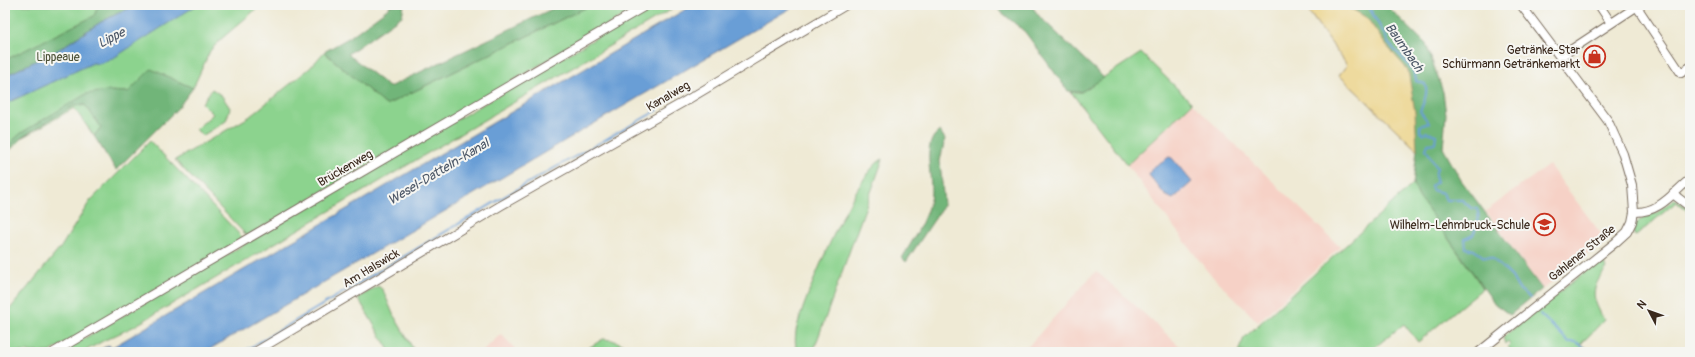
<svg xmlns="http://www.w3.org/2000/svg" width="1695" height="357" font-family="Pangolin,sans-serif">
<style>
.built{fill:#f6d1c6}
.green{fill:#8cd38e;stroke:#647e56}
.forest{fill:#71b579;stroke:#56704c}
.sand{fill:#eeda9e;stroke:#94825e}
.water{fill:#699ed6;stroke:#52647a}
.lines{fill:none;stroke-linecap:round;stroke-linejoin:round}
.stream{stroke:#699ed6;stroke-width:2}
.street-casing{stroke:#7a6d5e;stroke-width:10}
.street{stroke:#fff;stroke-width:8}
.labels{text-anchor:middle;stroke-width:4;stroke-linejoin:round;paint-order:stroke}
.poi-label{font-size:12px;fill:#3b2a1e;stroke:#f6f6f2;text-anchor:end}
.park-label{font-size:12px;fill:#4f543a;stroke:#f6f6f2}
.street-label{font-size:12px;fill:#3b2a1e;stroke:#f6f6f2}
.water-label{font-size:13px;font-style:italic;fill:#4d5868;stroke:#f6f6f2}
</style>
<rect width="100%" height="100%" fill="#f6f6f2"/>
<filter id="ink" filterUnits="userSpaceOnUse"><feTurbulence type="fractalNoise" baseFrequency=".025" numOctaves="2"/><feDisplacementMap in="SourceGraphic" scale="8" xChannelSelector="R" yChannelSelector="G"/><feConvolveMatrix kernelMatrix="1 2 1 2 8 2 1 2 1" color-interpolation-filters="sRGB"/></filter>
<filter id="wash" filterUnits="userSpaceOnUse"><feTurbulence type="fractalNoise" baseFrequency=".012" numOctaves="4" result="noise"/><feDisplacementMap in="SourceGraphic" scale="16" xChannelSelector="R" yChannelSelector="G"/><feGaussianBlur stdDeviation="0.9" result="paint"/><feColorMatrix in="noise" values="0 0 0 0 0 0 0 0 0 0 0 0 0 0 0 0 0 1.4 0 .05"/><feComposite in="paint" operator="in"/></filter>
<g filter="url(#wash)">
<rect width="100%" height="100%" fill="#efead5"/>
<g class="built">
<path d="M1192,103L1340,247L1258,322L1208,272L1127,165Z"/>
<path d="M1549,165L1605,239L1543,289L1486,211Z"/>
<path d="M1096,271L1138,308L1186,352H1023Z"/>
<path d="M501,334L518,352H482Z"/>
</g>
<g class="green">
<path d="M5,5H261L220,40L210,51L193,88L146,74L128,92L108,91L80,106L86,105L101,127L94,136L74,108L25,136L5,155Z"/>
<path d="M591,5H642L247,236L175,160L249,117L310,68L324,52L386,105Z"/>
<path d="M652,5H679L133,327L103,341L83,352H61Z"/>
<path d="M1141,53L1192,103L1127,165L1071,92H1081Z"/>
<path d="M212,89L222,96L230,108L226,121L202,136L196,129L213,114L202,103Z"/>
<path d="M150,141L243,238L50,352H5V315L61,247L90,201Z"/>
<path d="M883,159L813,352H797C795,345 795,339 796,331C802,302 858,168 883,159Z"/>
<path d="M1413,184L1419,197L1483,288L1418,342L1404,324L1369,352H1238L1244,338Z"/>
<path d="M1674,199L1690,209V213L1676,202L1636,236L1634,235C1630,219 1650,217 1659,211C1664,207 1669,203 1674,199Z"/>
<path d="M1604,258L1607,260L1603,263L1607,268C1589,290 1592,297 1604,320L1581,344L1592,352H1512L1508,346L1510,344L1508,341L1505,344L1503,337L1601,259Z"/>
<path d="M378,286L383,290L393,314L415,352H390L358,298Z"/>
<path d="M603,339L612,340L642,352H582Z"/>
</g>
<g class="forest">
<path d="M98,5H135L101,22L58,50L5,76V60L94,16Z"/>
<path d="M389,5H404L402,16L348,54L389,87L560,5H591L386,105L324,52L350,37L390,7Z"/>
<path d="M993,5H1031L1039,16L1104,78L1081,92L1068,91L1025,32Z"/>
<path d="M1345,5H1386L1426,44L1443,92L1446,114L1443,148L1461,180L1542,289L1510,315L1495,304L1419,197L1413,184L1417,150L1408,70L1386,45L1367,18Z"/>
<path d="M151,69L193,88L177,109L116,170L94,136L101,127L85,105L73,106L33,130L17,141L5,154V148L21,133L86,94L106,91L128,92Z"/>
<path d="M940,131L945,139L940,161L944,205L906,262L902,258C913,240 925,221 930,200C935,180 919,143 940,131Z"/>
</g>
<path class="sand" d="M1304,5H1345L1367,18L1386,45L1408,70L1415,112L1417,150L1339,75L1347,65Z"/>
<g class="water">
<path d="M135,5H197L115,57L99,64L93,63L5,104V76L58,50L101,22Z"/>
<path d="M693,5H796L205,352H96L109,345L111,348Z"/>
<path d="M1169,157L1172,158L1192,182L1173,199L1165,195L1149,175L1152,168Z"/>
</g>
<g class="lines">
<g class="stream">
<path d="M1368,5C1373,16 1379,25 1385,35C1387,38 1387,41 1389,44C1397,53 1417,69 1416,81L1425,84C1429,92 1423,104 1420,111L1429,123L1420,126V131L1423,134L1426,132L1436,135L1435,143L1428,144L1426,149L1437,168L1435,175L1437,182L1431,186L1432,190L1443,193L1446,200H1462L1471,208L1477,209C1481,219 1476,227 1473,235L1465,239L1466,248L1474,250L1484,257L1492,258L1512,277L1518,288L1530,298"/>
<path d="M1540,314L1569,342H1576L1591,352"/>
<path d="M243,352L524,185L658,110"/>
<path d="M1678,352L1690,348"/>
</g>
</g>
</g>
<g filter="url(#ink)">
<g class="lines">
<defs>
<g id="street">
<path d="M1599,5L1611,23"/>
<path d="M1637,7L1681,73L1690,67"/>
<path d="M1560,57L1639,5"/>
<path d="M1673,194L1690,207"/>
<path d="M1634,212C1659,213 1672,194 1690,179"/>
<path d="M54,352L647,5"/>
<path d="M255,352L500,206L682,103L846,5"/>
<path d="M1479,352L1616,242L1627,232L1632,222L1634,212L1632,185L1623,154L1608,121L1521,5"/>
</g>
</defs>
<use href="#street" class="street-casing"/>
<use href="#street" class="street"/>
</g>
</g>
<defs>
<symbol id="shop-ring" viewBox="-11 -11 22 22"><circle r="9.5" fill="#f6f6f2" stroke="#c8321e" stroke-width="1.5"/><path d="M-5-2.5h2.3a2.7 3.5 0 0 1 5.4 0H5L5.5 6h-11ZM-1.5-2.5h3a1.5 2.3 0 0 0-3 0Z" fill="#c8321e"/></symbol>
<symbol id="school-ring" viewBox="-11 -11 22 22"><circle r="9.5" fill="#f6f6f2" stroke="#c8321e" stroke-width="1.5"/><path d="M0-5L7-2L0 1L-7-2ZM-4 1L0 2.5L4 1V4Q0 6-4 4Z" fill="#c8321e"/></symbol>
</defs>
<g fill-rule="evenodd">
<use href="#shop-ring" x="1582" y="44" width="25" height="25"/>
<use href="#school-ring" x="1532" y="212" width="25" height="25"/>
</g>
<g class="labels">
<g class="poi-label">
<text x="1580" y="54">Getränke-Star<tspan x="1580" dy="14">Schürmann Getränkemarkt</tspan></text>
<text x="1530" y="229">Wilhelm-Lehmbruck-Schule</text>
</g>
<g class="park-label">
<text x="58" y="61">Lippeaue</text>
</g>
<g class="street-label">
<text transform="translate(668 96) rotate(-30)" y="4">Kanalweg</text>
<text transform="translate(345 168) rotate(-30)" y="4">Brückenweg</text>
<text transform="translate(1582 253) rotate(-39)" y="4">Gahlener Straße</text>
<text transform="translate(371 268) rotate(-31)" y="4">Am Halswick</text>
</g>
<g class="water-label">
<text transform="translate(111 37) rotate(-27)" y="5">Lippe</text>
<text transform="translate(1405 47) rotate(55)" y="5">Baumbach</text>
<text transform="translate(438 171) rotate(-31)" y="5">Wesel-Datteln-Kanal</text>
</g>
</g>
<rect width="1695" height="357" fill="none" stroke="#f6f6f2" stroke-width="20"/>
<g transform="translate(1649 311) rotate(311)" stroke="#f6f6f2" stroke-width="3" paint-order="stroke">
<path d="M0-3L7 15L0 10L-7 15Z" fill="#3b2a1e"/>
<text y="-6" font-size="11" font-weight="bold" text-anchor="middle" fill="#3b2a1e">N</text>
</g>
</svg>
